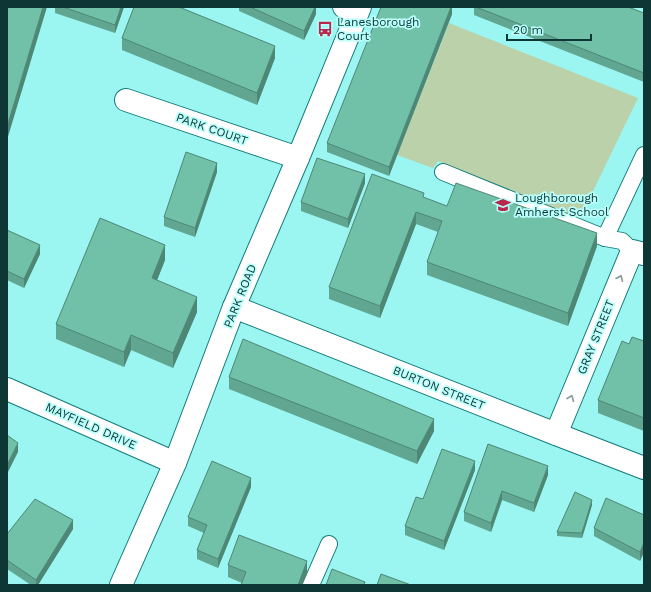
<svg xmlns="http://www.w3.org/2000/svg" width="651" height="592" font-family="'Work Sans',sans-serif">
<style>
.green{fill:#bad1a9}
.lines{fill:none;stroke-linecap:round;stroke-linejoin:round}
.service-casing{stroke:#147c79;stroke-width:18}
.minor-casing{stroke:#147c79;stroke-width:24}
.tertiary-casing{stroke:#147c79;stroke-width:24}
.service{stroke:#fff;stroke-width:16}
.minor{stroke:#fff;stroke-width:22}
.tertiary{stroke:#fff;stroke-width:22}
.wall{fill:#60a690}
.shaded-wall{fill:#4e8776}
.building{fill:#70c1a8;stroke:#4e8776}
.oneway{stroke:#869a9a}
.labels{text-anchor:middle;stroke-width:3.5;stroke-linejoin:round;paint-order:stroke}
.poi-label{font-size:12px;fill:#0e3635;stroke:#b9fffb;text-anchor:start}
.street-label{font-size:12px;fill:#0e3635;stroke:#b9fffb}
</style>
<rect width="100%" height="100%" fill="#9bf5f1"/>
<path class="green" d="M449,23L638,98L580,218L438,161L433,168L397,155Z"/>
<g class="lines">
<defs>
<g id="service">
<path d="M443,172L605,238L622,241L632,251"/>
<path d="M605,238L644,155"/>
<path d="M311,585L329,544"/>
</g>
<g id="minor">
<path d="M344,7L357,12"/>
<path d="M126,100L298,158"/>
<path d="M234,307L556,434L644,468"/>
<path d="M7,389L175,463"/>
<path d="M556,434L632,251L644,254"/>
</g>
<path id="tertiary" d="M121,585L175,463L234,307L298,158L360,7"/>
</defs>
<use href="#service" class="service-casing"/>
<use href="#minor" class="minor-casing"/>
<use href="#tertiary" class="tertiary-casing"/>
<use href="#service" class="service"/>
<use href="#minor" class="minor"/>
<use href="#tertiary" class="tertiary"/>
</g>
<g class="wall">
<path d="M55,7H124L115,33L55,13Z"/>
<path d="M239,7H316V14L304,40L239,11Z"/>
<path d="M452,7V14L389,176L327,152V143Z"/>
<path d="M474,7H628L644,13V82L474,15Z"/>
<path d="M122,38L275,58L257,105L122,50Z"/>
<path d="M217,172L195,237L164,226V217Z"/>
<path d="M365,183L348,228L301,211V202Z"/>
<path d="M424,198L447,206L597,246L568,326L427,275V262L438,232L416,224L380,318L329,299V287Z"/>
<path d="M7,230L40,254L24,288L7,280Z"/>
<path d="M165,260L157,280L197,312L173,368L131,350L124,367L56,339V324Z"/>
<path d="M644,341V431L598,413V400L629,344Z"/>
<path d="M229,377L434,431L417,464L229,389Z"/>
<path d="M488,444L548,475L534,512L502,500L491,532L464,521V512Z"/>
<path d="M475,470L444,550L405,535V526L423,499Z"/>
<path d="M251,487L218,568L197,559V550L204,533L188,526V517Z"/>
<path d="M592,505L582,538L557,536V532Z"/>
<path d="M644,515V552L640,561L594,536V528Z"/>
<path d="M73,529L38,585H31L7,569V534Z"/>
<path d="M228,565L307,574L242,583L228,577Z"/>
</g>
<g class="shaded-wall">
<path d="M43,7H47L7,140V127Z"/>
<path d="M121,7H124L115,33V25Z"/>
<path d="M315,7H316V14L304,40V31Z"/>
<path d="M451,7H452V14L389,176V167Z"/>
<path d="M275,46V58L257,105V93Z"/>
<path d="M217,163V172L195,237V228Z"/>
<path d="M365,174V183L348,228V219Z"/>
<path d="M416,212V224L380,318V306Z"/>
<path d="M597,233V246L568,326V313Z"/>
<path d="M40,245V254L24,288V279Z"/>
<path d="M165,245V260L152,293V278Z"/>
<path d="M197,297V312L173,368V353Z"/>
<path d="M131,335V350L124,367V352Z"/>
<path d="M434,419V431L417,464V451Z"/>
<path d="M18,443V452L7,474V465Z"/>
<path d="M475,461V470L444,550V541Z"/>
<path d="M548,466V475L534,512V503Z"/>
<path d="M251,478V487L218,568V559Z"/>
<path d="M502,491V500L491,532V523Z"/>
<path d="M592,500V505L582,538V533Z"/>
<path d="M73,520V529L38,585H36V580Z"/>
<path d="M644,543V552L640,561V552Z"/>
<path d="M307,561V574L302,585H298Z"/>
</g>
<g class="building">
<path d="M8,7H43L7,127V9Z"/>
<path d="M63,7H121L115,25Z"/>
<path d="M134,7H179L275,46L257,93L122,38Z"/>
<path d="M250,7H315L304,31Z"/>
<path d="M381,7H451L389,167L327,143Z"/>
<path d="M476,7H628L644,13V73Z"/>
<path d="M186,152L217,163L195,228L164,217Z"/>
<path d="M317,158L365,174L348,219L301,202Z"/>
<path d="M372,174L424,193L423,197L447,206L456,183L597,233L568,313L427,262L442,221L416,212L380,306L329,287Z"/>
<path d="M100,218L165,245L152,278L197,297L173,353L131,335L124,352L56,324Z"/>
<path d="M7,230L40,245L24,279L7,271Z"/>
<path d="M632,337L644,341V418L598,400L622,341L629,344Z"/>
<path d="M243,339L434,419L417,451L229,377Z"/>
<path d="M7,435L18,443L7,465Z"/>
<path d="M488,444L548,466L534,503L502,491L491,523L464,512Z"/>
<path d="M442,449L475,461L444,541L405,526L416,497L423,499Z"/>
<path d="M212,461L251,478L218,559L197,550L207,525L188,517Z"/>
<path d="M575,492L592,500L582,533L557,532Z"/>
<path d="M606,498L644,515V543L640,552L594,528Z"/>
<path d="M35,499L73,520L36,580L7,560V534Z"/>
<path d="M239,535L307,561L298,585H241L246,572L228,565Z"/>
<path d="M332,569L365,582L364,585H326Z"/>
<path d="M381,574L411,585H377Z"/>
</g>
<defs><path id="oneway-chevron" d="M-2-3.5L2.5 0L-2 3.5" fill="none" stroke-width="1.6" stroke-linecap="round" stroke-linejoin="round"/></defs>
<g class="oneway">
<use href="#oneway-chevron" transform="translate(620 278) rotate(-67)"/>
<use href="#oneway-chevron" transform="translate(571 398) rotate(-68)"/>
</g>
<defs>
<symbol id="bus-bare" viewBox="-9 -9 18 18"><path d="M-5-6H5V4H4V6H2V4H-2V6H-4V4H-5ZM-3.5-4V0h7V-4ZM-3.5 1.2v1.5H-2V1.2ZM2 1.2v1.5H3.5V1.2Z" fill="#b8274c" stroke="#b9fffb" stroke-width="2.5" paint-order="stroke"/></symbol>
<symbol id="school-bare" viewBox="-9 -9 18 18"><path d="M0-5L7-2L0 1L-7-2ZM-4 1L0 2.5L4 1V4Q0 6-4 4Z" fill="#b8274c" stroke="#b9fffb" stroke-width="2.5" paint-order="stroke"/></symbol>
</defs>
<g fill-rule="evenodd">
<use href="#bus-bare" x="314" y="18" width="22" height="22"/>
<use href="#school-bare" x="492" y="194" width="22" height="22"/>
</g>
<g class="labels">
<g class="poi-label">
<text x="337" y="26">Lanesborough<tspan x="337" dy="14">Court</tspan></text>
<text x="515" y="202">Loughborough<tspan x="515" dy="14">Amherst School</tspan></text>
</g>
<g class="street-label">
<text transform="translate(212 129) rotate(19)" y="4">PARK COURT</text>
<text transform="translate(240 296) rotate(-68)" y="4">PARK ROAD</text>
<text transform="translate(596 337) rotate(-68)" y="4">GRAY STREET</text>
<text transform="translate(439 388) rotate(22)" y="4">BURTON STREET</text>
<text transform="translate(91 426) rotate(24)" y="4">MAYFIELD DRIVE</text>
</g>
</g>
<rect width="651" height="592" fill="none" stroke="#0e3635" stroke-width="16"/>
<path d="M507 34v6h84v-6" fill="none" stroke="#0e3635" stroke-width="2"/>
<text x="513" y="34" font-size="12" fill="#0e3635" stroke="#b9fffb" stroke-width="3" paint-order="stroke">20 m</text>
</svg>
